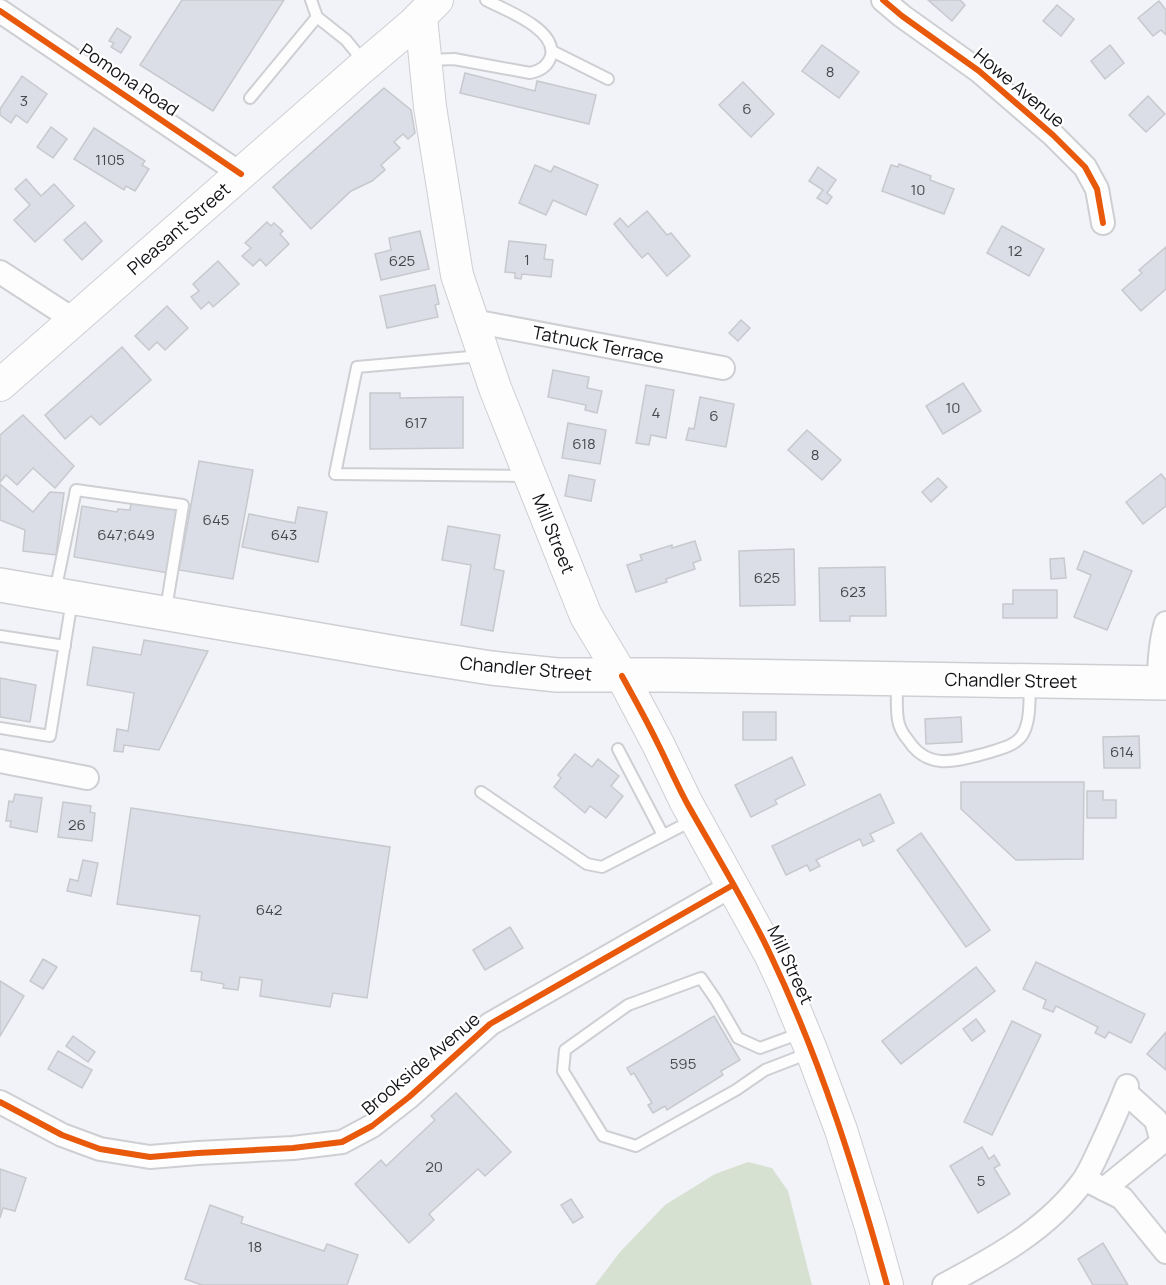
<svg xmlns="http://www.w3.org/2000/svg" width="1166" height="1285" font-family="Manrope,sans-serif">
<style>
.green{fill:#d7e1d1}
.building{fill:#dbdde7;stroke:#c8c9cd;stroke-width:1.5}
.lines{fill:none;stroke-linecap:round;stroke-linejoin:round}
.lane-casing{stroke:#cecfd3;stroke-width:14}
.street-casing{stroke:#cecfd3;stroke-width:26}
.secondary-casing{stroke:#cecfd3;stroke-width:34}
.primary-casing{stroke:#cecfd3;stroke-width:36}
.lane{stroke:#fdfdfe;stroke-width:10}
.street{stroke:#fdfdfe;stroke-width:22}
.secondary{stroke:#fdfdfe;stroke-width:32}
.primary{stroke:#fdfdfe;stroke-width:33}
.cycleway-casing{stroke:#fff;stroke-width:10}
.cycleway{stroke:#e8590c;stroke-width:6}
.labels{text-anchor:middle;stroke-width:4.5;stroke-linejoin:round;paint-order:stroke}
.number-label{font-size:15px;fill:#47484d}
.street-label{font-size:18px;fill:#131417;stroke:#fff}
</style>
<rect width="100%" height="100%" fill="#f2f3f8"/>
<path class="green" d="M748,1162L772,1168L788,1191L812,1285H595L620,1252L665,1205L715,1174Z"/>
<g class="building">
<path d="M182,0H284L213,111L140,65Z"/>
<path d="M928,0H960L965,5L952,21Z"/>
<path d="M1159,1L1166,10V35L1161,30L1153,36L1138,18Z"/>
<path d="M1057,5L1074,19L1061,36L1043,21Z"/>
<path d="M117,28L131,37L121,53L111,47L114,43L109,41Z"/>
<path d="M822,45L859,72L839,98L802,71Z"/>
<path d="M1110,45L1124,63L1105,79L1091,61Z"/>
<path d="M465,73L535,91L537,81L596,95L589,124L460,93Z"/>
<path d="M22,76L47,94L27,123L16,115L11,123L0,115V109Z"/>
<path d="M743,82L774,114L751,137L719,105Z"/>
<path d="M384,88L411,110L415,133L408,139L403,134L394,142L400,148L381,165L385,170L372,181L351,191L311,229L273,187Z"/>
<path d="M1148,96L1165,114L1146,132L1129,115Z"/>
<path d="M51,127L67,139L53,158L37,147Z"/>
<path d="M94,128L145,161L142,165L149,169L135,191L126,186L124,190L74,159Z"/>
<path d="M899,164L931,176L930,180L954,189L944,214L882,191L891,165L898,167Z"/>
<path d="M535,165L551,172L554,166L598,185L586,215L553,200L546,215L519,203Z"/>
<path d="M818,167L836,180L827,193L832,197L827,204L817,198L823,190L809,181Z"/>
<path d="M26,179L41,196L54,184L74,206L35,242L14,220L30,205L15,189Z"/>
<path d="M647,211L667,235L671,233L690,256L667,276L648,253L642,258L614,224L620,218L628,227Z"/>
<path d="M85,222L102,241L82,260L64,240Z"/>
<path d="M267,222L271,226L274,223L283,231L280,234L289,244L266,266L260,259L253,266L242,256L251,248L245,243Z"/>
<path d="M1002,226L1044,249L1029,276L987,253Z"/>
<path d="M420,231L429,269L381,280L375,254L391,250L389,238Z"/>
<path d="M509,241L546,245L544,259L553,260L551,277L522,274L521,279L515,278V273L505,272Z"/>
<path d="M1166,247V289L1141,311L1122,290L1142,273L1139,270Z"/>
<path d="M218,261L239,284L213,307L209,302L201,309L191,297L199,291L193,284Z"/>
<path d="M435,285L439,304L435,305L438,317L387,328L380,296Z"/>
<path d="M167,306L188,328L165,350L157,342L149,350L135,336Z"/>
<path d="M741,320L750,328L738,341L729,333Z"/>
<path d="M122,347L151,380L100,425L91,416L65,439L45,415Z"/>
<path d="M553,370L589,377L587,388L602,391L597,413L585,410L586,405L548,397Z"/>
<path d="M963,383L981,411L943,434L926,406Z"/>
<path d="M646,385L674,390L666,438L651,435L649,445L636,443Z"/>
<path d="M370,393H400V398L463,397V448L370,449Z"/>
<path d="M700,397L734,404L726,447L686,440L689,428L694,429Z"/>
<path d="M23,415L74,466L55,488L33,468L17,485L6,475L0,482V435Z"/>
<path d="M568,423L606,430L600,464L562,458Z"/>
<path d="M807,430L841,460L822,480L788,450Z"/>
<path d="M199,461L253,470L233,579L179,570Z"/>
<path d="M1161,474L1166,480V506L1143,524L1126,502Z"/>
<path d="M569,475L595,480L591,501L565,496Z"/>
<path d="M938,478L947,487L931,502L922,492Z"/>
<path d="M0,484L33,512L50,492L64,493L56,555L23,551L25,530L0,520Z"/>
<path d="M131,503L179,510L168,573L74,557L82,506L117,512L118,509L130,510Z"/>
<path d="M298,507L327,512L318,562L242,547L249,514L295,523Z"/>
<path d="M448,526L500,535L494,569L504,571L493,631L461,625L471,565L442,560Z"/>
<path d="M695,541L701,560L693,563L695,569L666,579L667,582L636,592L627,565L642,560L640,555L672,545V548Z"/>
<path d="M794,549L795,605L740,606L739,551Z"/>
<path d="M1084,551L1132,571L1107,630L1074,617L1091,575L1077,569Z"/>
<path d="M1064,558L1066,578L1051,579L1050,559Z"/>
<path d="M885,567L886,616H850V621H820L819,568Z"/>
<path d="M1013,590H1057V618H1003V604H1013Z"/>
<path d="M144,640L208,651L159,750L124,745L123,752L114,751L117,729L128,731L134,693L87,685L93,647L141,655Z"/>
<path d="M0,678L36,685L30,722L0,717Z"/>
<rect x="743" y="712" width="33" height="28"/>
<path d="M961,717L962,742L926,744L925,719Z"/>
<path d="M1139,736L1140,768H1104L1103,737Z"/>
<path d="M575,754L592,767L598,759L619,776L611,786L623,796L606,818L590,806L585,813L554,787L561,778L558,775Z"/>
<path d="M792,757L805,785L775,800L777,804L751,817L735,785Z"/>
<path d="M961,782H1084L1083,859L1016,860L961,809Z"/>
<path d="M1087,791H1103V800H1116V818H1087Z"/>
<path d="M15,794L42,798L37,832L10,827L11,821H6L9,801L13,802Z"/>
<path d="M880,794L894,823L870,834L874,841L863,846L860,839L816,860L820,866L810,871L807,865L786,875L772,846Z"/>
<path d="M63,802L91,806L90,812L95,813L92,841L58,837Z"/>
<path d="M131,808L390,847L367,998L333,993L330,1007L260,996L262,980L240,977L238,990L223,988L224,984L201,980L202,972L191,971L200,916L117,904Z"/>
<path d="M921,833L990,930L966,947L897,850Z"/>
<path d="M83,860L98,863L91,896L67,891L70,879L78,881Z"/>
<path d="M510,927L523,948L485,970L473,950Z"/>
<path d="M43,959L57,967L43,989L30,981Z"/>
<path d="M1036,962L1145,1014L1131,1043L1109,1032L1105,1038L1095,1033L1098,1027L1056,1006L1053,1012L1043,1008L1046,1000L1023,989Z"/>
<path d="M976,967L995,991L901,1064L882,1041Z"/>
<path d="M0,981L24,996L0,1036Z"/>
<path d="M714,1016L740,1060L721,1071L723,1075L667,1110L665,1106L653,1113L648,1105L652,1103L634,1073L631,1075L627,1068Z"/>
<path d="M976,1019L985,1031L972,1041L963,1029Z"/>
<path d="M1012,1021L1041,1035L992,1135L964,1122Z"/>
<path d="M1166,1032V1070L1147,1054Z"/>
<path d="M73,1036L95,1052L88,1062L66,1046Z"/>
<path d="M58,1051L92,1070L82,1088L48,1069Z"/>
<path d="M456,1093L511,1152L485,1176L478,1169L429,1214L434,1220L409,1243L355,1184L381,1160L386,1166L435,1120L431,1116Z"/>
<path d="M982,1147L989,1159L994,1155L1000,1165L994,1168L1010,1194L978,1213L950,1166Z"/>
<path d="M0,1169L26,1178L15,1211L3,1208L0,1218Z"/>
<path d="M571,1199L583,1217L573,1223L561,1205Z"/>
<path d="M210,1205L243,1217L241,1223L324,1251L327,1244L358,1255L347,1285H202L185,1279Z"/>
<path d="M1103,1243L1128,1285H1093L1078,1259Z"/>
</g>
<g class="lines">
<defs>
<g id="lane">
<path d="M311,0L317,17"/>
<path d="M552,51L608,79"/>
<path d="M428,60L454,59L530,73C540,71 548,66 551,56C557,29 505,10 486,0"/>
<path d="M250,98L317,17L346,40L364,62"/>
<path d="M481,356L357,367L335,474L526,476"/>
<path d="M55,592L76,490L183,505L166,609"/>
<path d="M0,636L65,646"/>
<path d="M897,682C897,694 896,708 898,720C899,727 903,734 908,740C928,771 956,761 987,753C999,749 1016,746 1023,734C1031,719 1029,700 1030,684"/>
<path d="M0,728L50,736L72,600"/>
<path d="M618,749L663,835"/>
<path d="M481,792L587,864L602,867L693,820"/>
<path d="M801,1033L760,1048L738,1038L716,1000L701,978L628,1005L565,1050L563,1071L603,1136L636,1146L736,1090L765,1070L809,1053"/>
</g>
<g id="street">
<path d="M883,0L902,16L979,71L1053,135L1085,167L1097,189L1103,223"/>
<path d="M0,11L241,174"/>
<path d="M0,272L74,320"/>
<path d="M473,321L723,368"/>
<path d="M1159,683C1159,662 1160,643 1166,623"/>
<path d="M0,761L87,778"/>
<path d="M0,1102L62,1135L100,1149L150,1157L198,1153L293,1148L342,1142L372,1126L409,1097L490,1024L733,885"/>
<path d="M1092,1183L1122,1198L1166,1252"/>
<path d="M1104,1189L1162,1142L1156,1120L1125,1092"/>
<path d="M944,1285C995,1258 1048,1229 1083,1181C1088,1174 1092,1165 1096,1157C1107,1133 1118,1110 1127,1086"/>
</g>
<g id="secondary">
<path d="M421,17L430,107L457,275L495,388L586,616L622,676L658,744L686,802L770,954L784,984L812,1052L841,1130L871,1227L887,1285"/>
<path d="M0,385L359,70L412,25L437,0"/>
</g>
<path id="primary" d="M0,585L402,654L491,668L557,675H664L1166,683"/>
</defs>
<use href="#lane" class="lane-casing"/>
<use href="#street" class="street-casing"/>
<use href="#secondary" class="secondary-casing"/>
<use href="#primary" class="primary-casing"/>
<use href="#lane" class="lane"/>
<use href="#street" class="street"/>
<use href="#secondary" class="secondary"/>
<use href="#primary" class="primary"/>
<defs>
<g id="cycleway">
<path d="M883,0L902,16L979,71L1053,135L1085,167L1097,189L1103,223"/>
<path d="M0,11L241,174"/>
<path d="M622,676C634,698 647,721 658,744C668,764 677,785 688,805C716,855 747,904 771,956C821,1061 856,1173 887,1285"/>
<path d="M0,1102L62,1135L100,1149L150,1157L198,1153L293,1148L342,1142L372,1126L409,1097L490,1024L733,885"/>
</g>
</defs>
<use href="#cycleway" class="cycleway-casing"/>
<use href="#cycleway" class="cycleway"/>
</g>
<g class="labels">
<g class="number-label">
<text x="830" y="77">8</text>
<text x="24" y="106">3</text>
<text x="747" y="114">6</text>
<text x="110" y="165">1105</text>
<text x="918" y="195">10</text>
<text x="1015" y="256">12</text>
<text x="527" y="265">1</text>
<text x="402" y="266">625</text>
<text x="953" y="413">10</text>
<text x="656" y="418">4</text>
<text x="714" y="421">6</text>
<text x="416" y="428">617</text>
<text x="584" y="449">618</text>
<text x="815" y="460">8</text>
<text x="216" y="525">645</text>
<text x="126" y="540">647;649</text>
<text x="284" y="540">643</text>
<text x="767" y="583">625</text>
<text x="853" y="597">623</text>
<text x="1122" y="757">614</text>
<text x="77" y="830">26</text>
<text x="269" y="915">642</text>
<text x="683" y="1069">595</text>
<text x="434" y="1172">20</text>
<text x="981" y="1186">5</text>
<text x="255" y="1252">18</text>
</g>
<g class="street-label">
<text transform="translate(129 80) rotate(34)" y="6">Pomona Road</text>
<text transform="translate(1019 88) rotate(40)" y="6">Howe Avenue</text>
<text transform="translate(179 229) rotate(-41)" y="6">Pleasant Street</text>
<text transform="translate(598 345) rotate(11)" y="6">Tatnuck Terrace</text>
<text transform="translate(553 534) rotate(68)" y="6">Mill Street</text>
<text transform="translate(526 669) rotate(5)" y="6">Chandler Street</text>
<text transform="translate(1011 681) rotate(1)" y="6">Chandler Street</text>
<text transform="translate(790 965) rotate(65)" y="6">Mill Street</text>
<text transform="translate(421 1064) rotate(-40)" y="6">Brookside Avenue</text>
</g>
</g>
</svg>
